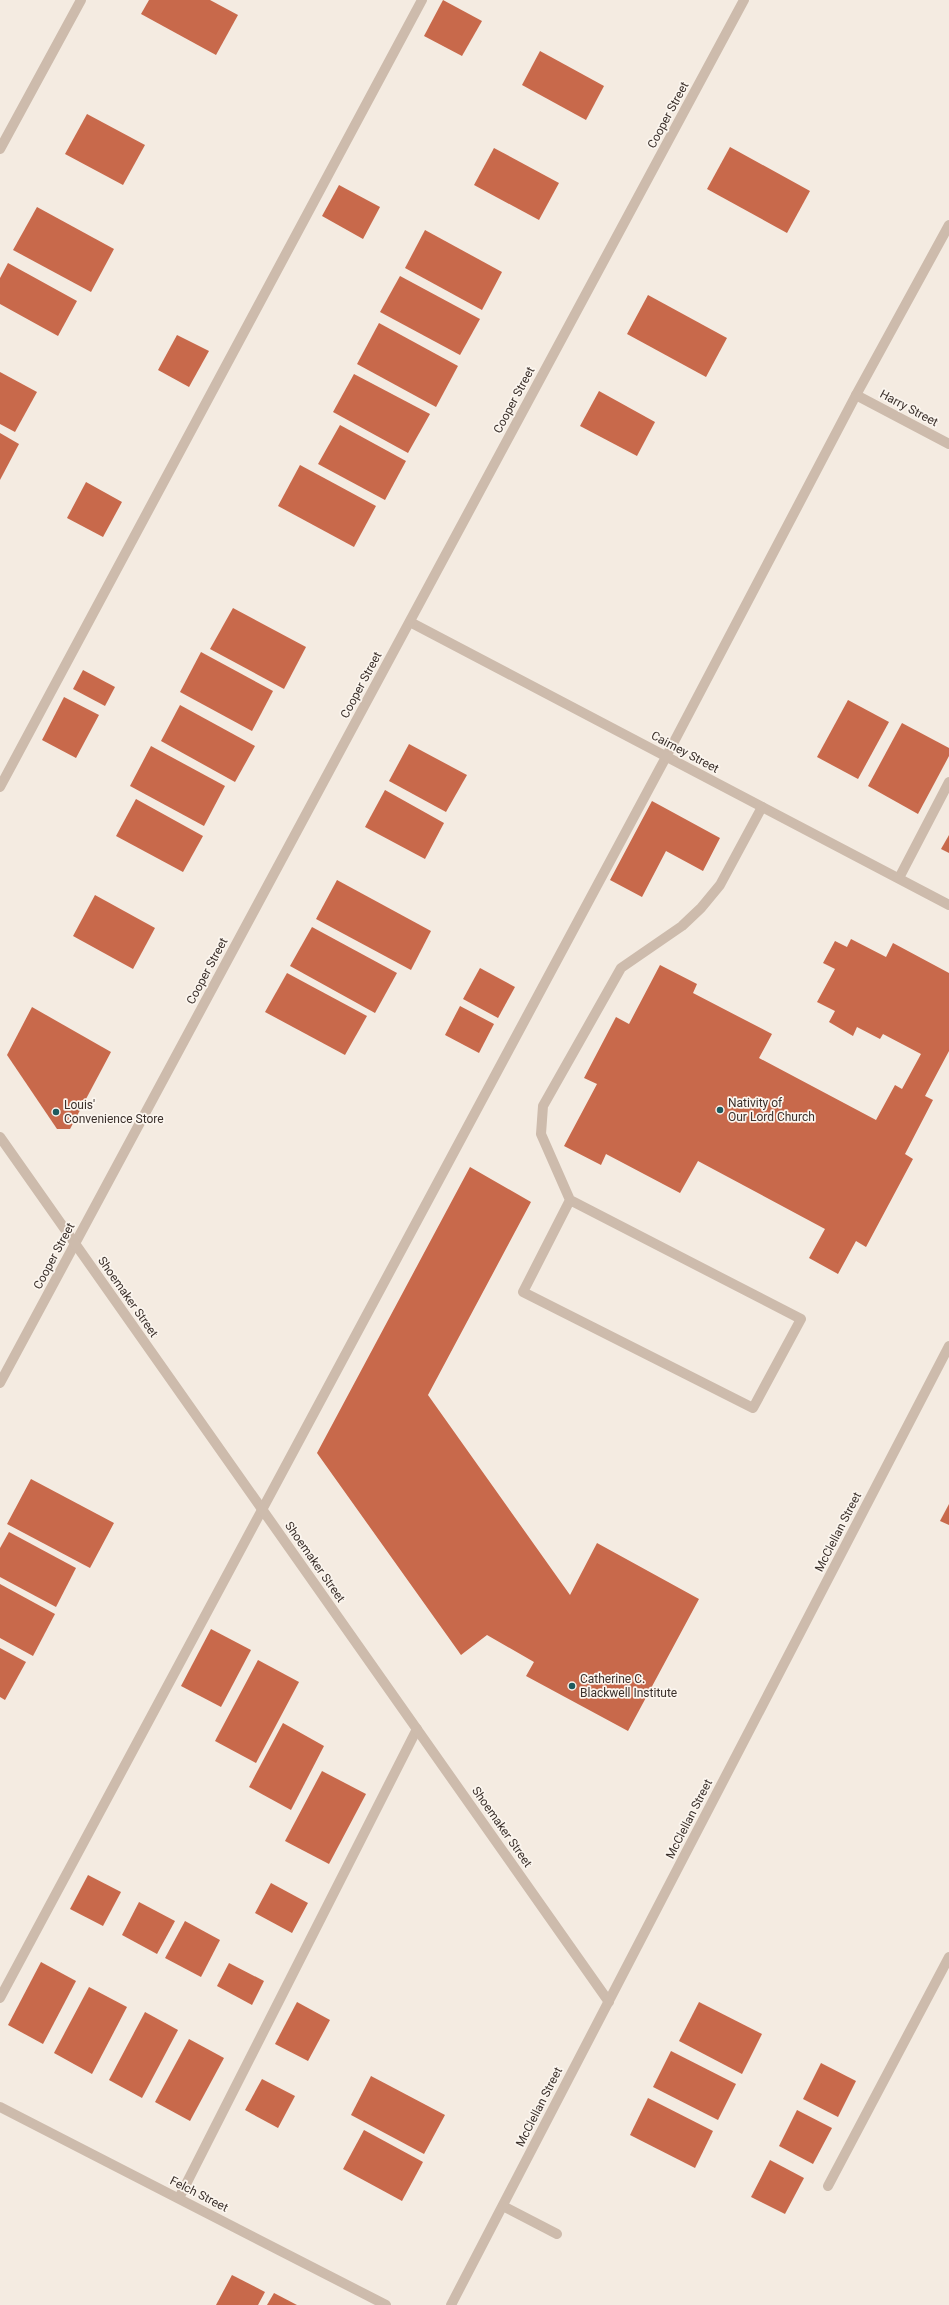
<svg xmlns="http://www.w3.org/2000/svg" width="949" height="2305" font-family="Roboto,sans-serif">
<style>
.building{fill:#c8694b}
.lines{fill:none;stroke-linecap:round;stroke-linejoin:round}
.service{stroke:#cdbbac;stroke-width:10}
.minor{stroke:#cdbbac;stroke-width:10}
.tertiary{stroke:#cdbbac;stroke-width:10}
.poi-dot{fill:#1f5a5e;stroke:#fbf5ee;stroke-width:1.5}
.labels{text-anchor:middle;stroke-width:3.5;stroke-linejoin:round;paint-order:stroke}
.street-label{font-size:12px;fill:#3b302b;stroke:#fbf5ee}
.poi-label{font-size:12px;fill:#3b302b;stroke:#fbf5ee;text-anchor:start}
</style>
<rect width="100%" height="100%" fill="#f4ebe1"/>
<g class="building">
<path d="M149,0H210L238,15L216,55L141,14Z"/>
<path d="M443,0L482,21L462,56L424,36Z"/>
<path d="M540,51L604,86L586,120L522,85Z"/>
<path d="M87,114L145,145L123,185L65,154Z"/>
<path d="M730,147L810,191L787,233L707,189Z"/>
<path d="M494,148L559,183L539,220L474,185Z"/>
<path d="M339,185L380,207L363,239L322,216Z"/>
<path d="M37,207L114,249L91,292L13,250Z"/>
<path d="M425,230L502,272L482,310L405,268Z"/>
<path d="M8,263L77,301L58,336L0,304V278Z"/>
<path d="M400,276L480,319L460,355L380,312Z"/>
<path d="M648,295L727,338L706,377L627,334Z"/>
<path d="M379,323L458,366L436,407L357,364Z"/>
<path d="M177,335L209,351L189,387L158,370Z"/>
<path d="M0,372L37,392L15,432L0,424Z"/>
<path d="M354,374L430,414L408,453L333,412Z"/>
<path d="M599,391L655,422L637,456L580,426Z"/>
<path d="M340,425L406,461L385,500L318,464Z"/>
<path d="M0,433L19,444L0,480Z"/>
<path d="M300,465L376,506L354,547L278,506Z"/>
<path d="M86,482L122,502L103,537L67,518Z"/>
<path d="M233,608L306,647L284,689L210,649Z"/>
<path d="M201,652L273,691L252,731L180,692Z"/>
<path d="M83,670L115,687L105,706L73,689Z"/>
<path d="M64,697L99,715L76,758L42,740Z"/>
<path d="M848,700L889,722L858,779L817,757Z"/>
<path d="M180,705L255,746L235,782L161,741Z"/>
<path d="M902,723L949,748V756L918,814L868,786Z"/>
<path d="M409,744L467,775L446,812L389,781Z"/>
<path d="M151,746L225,786L204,826L130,786Z"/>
<path d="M385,790L444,823L425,859L365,827Z"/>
<path d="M136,799L203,836L183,872L116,836Z"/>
<path d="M652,801L720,838L703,871L666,851L642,897L610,880Z"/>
<path d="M949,835V853L941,849Z"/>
<path d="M337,880L431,931L411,970L316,919Z"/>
<path d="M95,895L155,928L133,969L73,936Z"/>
<path d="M312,927L397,973L375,1013L290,966Z"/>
<path d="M851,939L886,957L893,943L949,973V1051L925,1096L933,1100L905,1154L913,1159L866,1247L856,1241L838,1274L809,1258L825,1229L698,1161L680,1193L606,1154L601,1165L564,1146L597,1084L584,1078L616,1017L629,1024L660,965L697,984L693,993L772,1034L759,1058L876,1120L895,1085L902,1089L921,1054L883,1034L880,1039L857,1027L853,1036L829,1022L835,1011L817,1002L835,969L823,963L835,941L847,947Z"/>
<path d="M480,968L515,987L498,1018L463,999Z"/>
<path d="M287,973L367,1016L345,1055L265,1012Z"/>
<path d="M460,1006L494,1024L479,1053L445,1035Z"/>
<path d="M32,1007L111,1052L70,1129H57L7,1055Z"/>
<path d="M470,1167L531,1202L428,1395L570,1595L597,1543L699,1599L628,1731L526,1676L534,1662L487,1635L461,1655L317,1453Z"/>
<path d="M31,1479L114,1523L90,1568L7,1524Z"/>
<path d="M949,1504V1525L940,1521Z"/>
<path d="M9,1532L76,1568L56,1607L0,1577V1548Z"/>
<path d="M0,1584L55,1614L33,1656L0,1638Z"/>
<path d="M211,1629L251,1650L221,1707L181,1686Z"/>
<path d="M0,1648L26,1662L5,1700L0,1697Z"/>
<path d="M258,1660L299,1682L256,1763L215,1741Z"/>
<path d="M283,1723L324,1746L291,1810L249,1787Z"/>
<path d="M322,1771L366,1794L329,1864L285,1841Z"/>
<path d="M88,1875L121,1892L103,1926L70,1909Z"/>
<path d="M271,1883L308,1903L292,1933L255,1913Z"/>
<path d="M139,1902L175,1921L157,1954L122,1935Z"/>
<path d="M185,1921L220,1940L201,1977L165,1958Z"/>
<path d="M41,1962L76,1981L43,2044L8,2025Z"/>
<path d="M229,1963L264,1981L252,2005L217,1986Z"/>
<path d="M89,1987L127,2007L92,2074L54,2053Z"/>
<path d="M297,2002L330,2020L308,2061L275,2044Z"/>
<path d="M699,2002L762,2034L742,2074L679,2041Z"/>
<path d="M145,2012L178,2030L142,2098L109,2080Z"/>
<path d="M189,2039L224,2058L190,2121L155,2102Z"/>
<path d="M671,2051L736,2084L718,2120L653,2087Z"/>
<path d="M821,2063L856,2081L838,2117L803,2099Z"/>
<path d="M371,2076L445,2115L424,2154L351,2115Z"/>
<path d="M262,2079L295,2096L278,2128L245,2110Z"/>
<path d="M648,2098L713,2131L695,2168L630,2135Z"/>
<path d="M797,2110L832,2128L813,2164L779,2146Z"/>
<path d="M364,2130L423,2162L402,2201L343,2169Z"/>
<path d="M770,2160L804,2178L785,2214L751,2197Z"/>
<path d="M232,2275L265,2292L258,2305H216Z"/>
<path d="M274,2293L297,2305H267Z"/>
</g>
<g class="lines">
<g class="service">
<path d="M0,787L422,0"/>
<path d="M899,878L949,782"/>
<path d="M570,1200L523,1292L753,1408L801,1319L570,1200L541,1134L543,1106L621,968L682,926L701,908L720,885L762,807"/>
<path d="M0,1998L666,757L856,395L949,225"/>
<path d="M828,2186L949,1957"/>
<path d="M179,2198L417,1729"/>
<path d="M503,2206L557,2234"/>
</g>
<g class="minor">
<path d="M0,149L81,0"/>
<path d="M856,395L949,444"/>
<path d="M410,622L949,905"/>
<path d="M0,1383L744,0"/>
<path d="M0,2107L386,2305"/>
</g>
<g class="tertiary">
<path d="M0,1137L609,2002"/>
<path d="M451,2305L949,1346"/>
</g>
</g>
<g class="poi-dot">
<circle cx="720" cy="1110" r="4"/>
<circle cx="56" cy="1112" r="4"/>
<circle cx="572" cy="1686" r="4"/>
</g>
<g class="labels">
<g class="street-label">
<text transform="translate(668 115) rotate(-62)" y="4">Cooper Street</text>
<text transform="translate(514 400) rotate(-62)" y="4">Cooper Street</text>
<text transform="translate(909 408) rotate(28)" y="4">Harry Street</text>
<text transform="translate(361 685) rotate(-62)" y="4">Cooper Street</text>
<text transform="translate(685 752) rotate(28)" y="4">Cairney Street</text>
<text transform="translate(207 971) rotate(-62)" y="4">Cooper Street</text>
<text transform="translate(54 1256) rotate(-62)" y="4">Cooper Street</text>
<text transform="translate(128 1297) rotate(55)" y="4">Shoemaker Street</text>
<text transform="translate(838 1532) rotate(-63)" y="4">McClellan Street</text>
<text transform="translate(315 1562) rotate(55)" y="4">Shoemaker Street</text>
<text transform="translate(689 1819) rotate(-63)" y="4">McClellan Street</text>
<text transform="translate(502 1827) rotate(55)" y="4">Shoemaker Street</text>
<text transform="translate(539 2107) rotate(-63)" y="4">McClellan Street</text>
<text transform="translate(199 2194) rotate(27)" y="4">Felch Street</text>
</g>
<g class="poi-label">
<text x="728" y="1107">Nativity of<tspan x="728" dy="14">Our Lord Church</tspan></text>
<text x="64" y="1109">Louis'<tspan x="64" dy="14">Convenience Store</tspan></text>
<text x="580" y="1683">Catherine C.<tspan x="580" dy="14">Blackwell Institute</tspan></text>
</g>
</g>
</svg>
